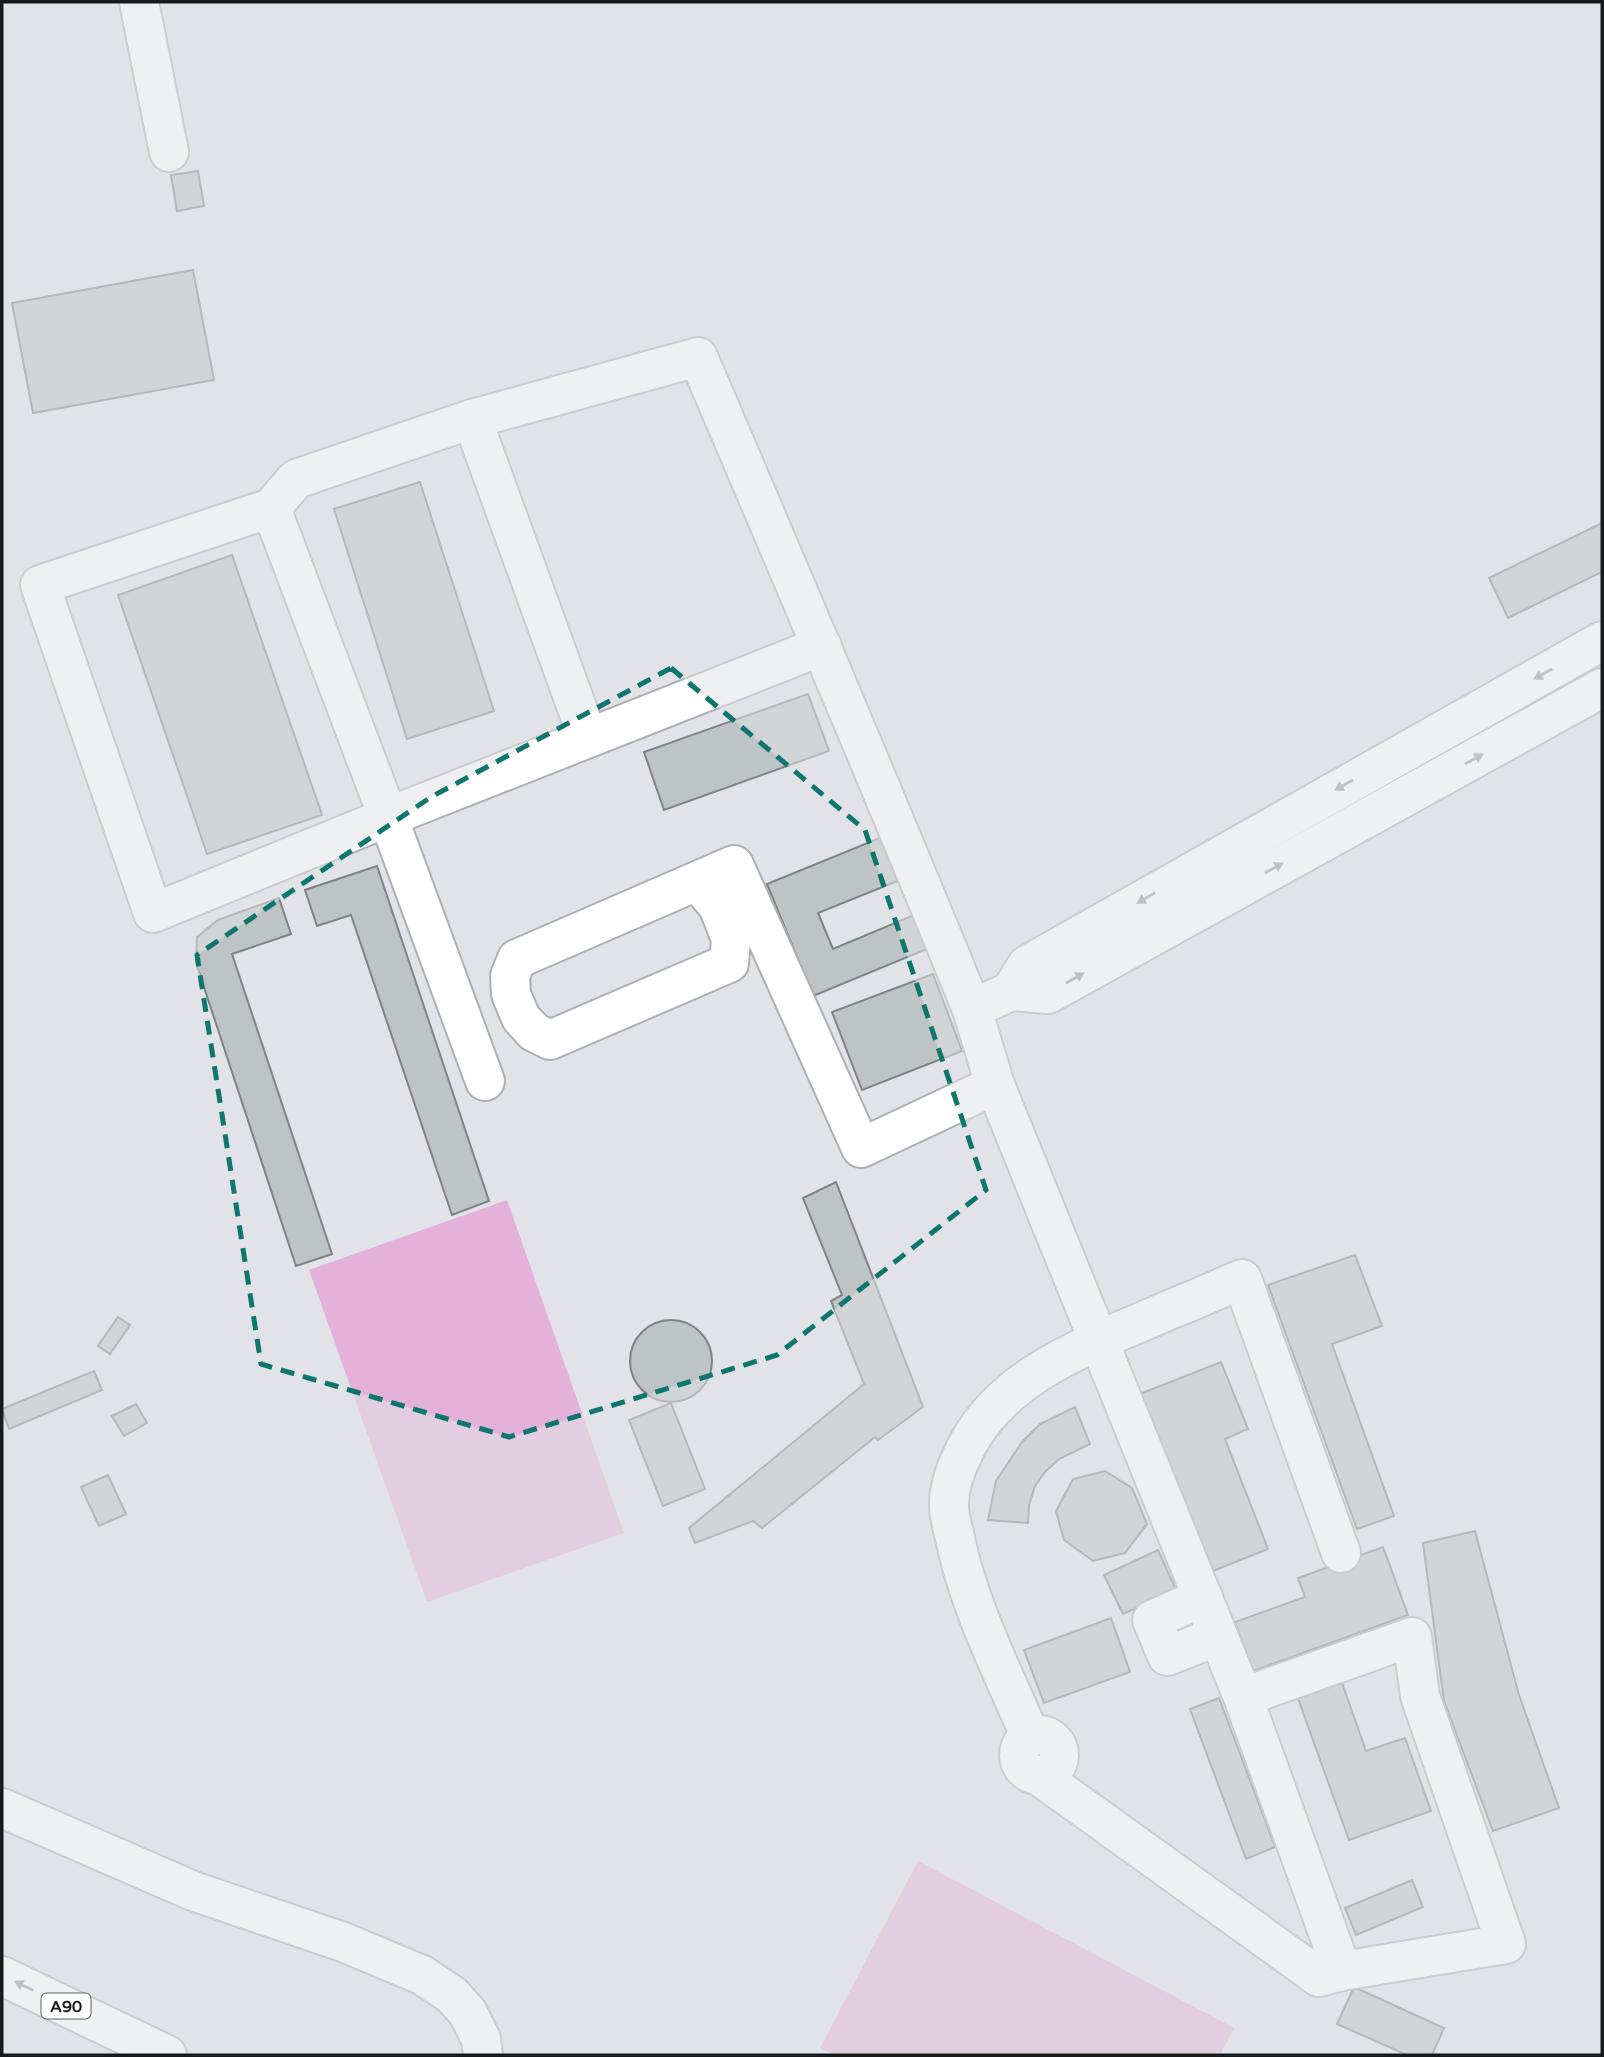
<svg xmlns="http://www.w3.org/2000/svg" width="1604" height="2057" font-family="'Varela Round',sans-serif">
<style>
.green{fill:#e4b1da}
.building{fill:#bec3c5;stroke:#7e8386;stroke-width:2}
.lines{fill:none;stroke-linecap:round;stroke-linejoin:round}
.minor-casing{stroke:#adafb4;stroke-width:42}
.highway-casing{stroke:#adafb4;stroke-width:42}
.minor{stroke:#fff;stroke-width:38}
.highway{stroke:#fff;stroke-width:38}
.oneway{fill:#989898}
.marked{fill:none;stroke:#0f766e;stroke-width:5;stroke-dasharray:14 9;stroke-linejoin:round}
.labels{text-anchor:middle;stroke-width:5;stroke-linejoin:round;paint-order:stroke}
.shield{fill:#fff;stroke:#5e5f5f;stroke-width:2}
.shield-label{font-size:16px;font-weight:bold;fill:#191a1b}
</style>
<rect width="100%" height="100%" fill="#e1e3e8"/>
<g class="green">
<path d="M507,1200L624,1533L427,1602L309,1270Z"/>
<path d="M918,1861L1234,2028L1220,2055H835L820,2048Z"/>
</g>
<g class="building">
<path d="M198,171L204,206L177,211L171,175Z"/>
<path d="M193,270L214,380L33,413L12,303Z"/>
<path d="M420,482L494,711L407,739L334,509Z"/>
<path d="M1602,523V572L1508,618L1489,578Z"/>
<path d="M232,555L322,815L207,854L118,595Z"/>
<path d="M808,694L829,751L664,810L644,752Z"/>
<path d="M887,835L905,878L818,913L833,949L914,915L927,949L813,996L767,884Z"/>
<path d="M377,866L489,1201L452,1215L351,915L317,926L305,890Z"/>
<path d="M279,898L291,934L232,954L332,1254L296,1266L196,963L197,937L218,920Z"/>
<path d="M933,974L962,1051L862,1090L832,1012Z"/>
<path d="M836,1182L923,1407L878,1440L875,1437L762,1528L753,1521L695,1543L689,1528L864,1384L831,1301L842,1295L803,1198Z"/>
<path d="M1355,1255L1382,1326L1332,1344L1394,1516L1357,1529L1268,1285Z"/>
<path d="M118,1317L130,1325L110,1354L98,1346Z"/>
<circle cx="671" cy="1361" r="41"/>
<path d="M1221,1362L1248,1429L1225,1439L1268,1549L1208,1573L1137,1395Z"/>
<path d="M94,1371L102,1390L9,1429L2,1409Z"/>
<path d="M671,1403L705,1489L663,1506L629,1420Z"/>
<path d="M136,1404L147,1423L124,1436L112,1416Z"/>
<path d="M1075,1407L1090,1444L1059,1459L1045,1472L1035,1486L1029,1505L1028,1523L988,1520L996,1481L1022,1442L1040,1424Z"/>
<path d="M1105,1471L1132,1488L1147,1524L1125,1553L1093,1561L1064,1540L1056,1511L1073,1479Z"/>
<path d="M108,1475L126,1514L99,1526L81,1487Z"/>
<path d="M1475,1531L1519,1695L1559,1808L1493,1831L1444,1701L1423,1543Z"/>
<path d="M1383,1547L1408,1615L1253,1671L1235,1622L1305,1597L1298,1578Z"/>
<path d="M1158,1550L1176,1590L1123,1614L1104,1575Z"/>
<path d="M1111,1618L1130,1672L1044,1703L1024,1650Z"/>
<path d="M1340,1677L1366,1751L1405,1738L1431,1811L1349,1840L1296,1693Z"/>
<path d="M1219,1698L1275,1847L1246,1859L1190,1709Z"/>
<path d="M1412,1880L1423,1907L1356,1935L1345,1908Z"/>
<path d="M1354,1987L1444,2028L1432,2055H1407L1337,2024Z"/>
</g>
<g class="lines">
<defs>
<g id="minor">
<path d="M139,2L169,152"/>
<path d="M472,419L588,738"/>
<path d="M271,508L388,817L485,1081"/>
<path d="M822,646L388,817L153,913L40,585L271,508L296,479L472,419L698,357C791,574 883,791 972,1009"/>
<path d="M697,881L718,906L731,939L729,963L550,1040L534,1032L521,1018L511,994L510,976L517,959L734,865L861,1148L995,1085"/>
<path d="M1011,991L1027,965L1602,641"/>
<path d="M1203,1597L1152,1620L1167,1656L1218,1636"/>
<path d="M1243,1697L1412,1637L1420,1696L1506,1944L1342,1971L1243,1697L995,1085L972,1009L1011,991L1048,994L1602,688"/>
<circle cx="1039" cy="1755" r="20"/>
<path d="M1030,1736C1003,1672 969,1607 955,1538C953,1528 949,1517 949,1507C948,1489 955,1471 962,1456C994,1383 1071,1352 1139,1323C1174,1308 1208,1294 1242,1279L1341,1553"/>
<path d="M1038,1775L1319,1977L1342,1971"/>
<path d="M2,1808L193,1891L343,1942L422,1975L452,1995L468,2013L481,2039L483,2055"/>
</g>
<path id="highway" d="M2,1976L167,2055"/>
</defs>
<use href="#minor" class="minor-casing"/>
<use href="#highway" class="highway-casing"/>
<use href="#minor" class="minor"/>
<use href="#highway" class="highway"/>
</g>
<defs><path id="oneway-solid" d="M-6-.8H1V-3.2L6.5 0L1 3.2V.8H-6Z" transform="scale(1.75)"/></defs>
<g class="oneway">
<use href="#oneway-solid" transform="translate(1543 674) rotate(151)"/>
<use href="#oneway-solid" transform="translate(1474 759) rotate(-29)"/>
<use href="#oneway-solid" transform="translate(1344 785) rotate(150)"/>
<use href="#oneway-solid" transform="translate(1274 868) rotate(-29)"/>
<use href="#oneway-solid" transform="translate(1146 898) rotate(150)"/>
<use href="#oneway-solid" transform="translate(1075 978) rotate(-29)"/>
<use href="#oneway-solid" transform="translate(24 1986) rotate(-154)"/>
</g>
<path d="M0 0H1604V2057H0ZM671,668L865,830L986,1190L777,1355L509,1437L261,1364L197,955L431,797Z" fill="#e1e3e8" fill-opacity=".55" fill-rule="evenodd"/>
<path class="marked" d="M671,668L865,830L986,1190L777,1355L509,1437L261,1364L197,955L431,797Z"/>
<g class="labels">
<rect class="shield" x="41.5" y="1993.5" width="49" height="25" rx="5"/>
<g class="shield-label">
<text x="66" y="2012">A90</text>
</g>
</g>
<rect width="1604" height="2057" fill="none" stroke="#191a1b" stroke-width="7"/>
</svg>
